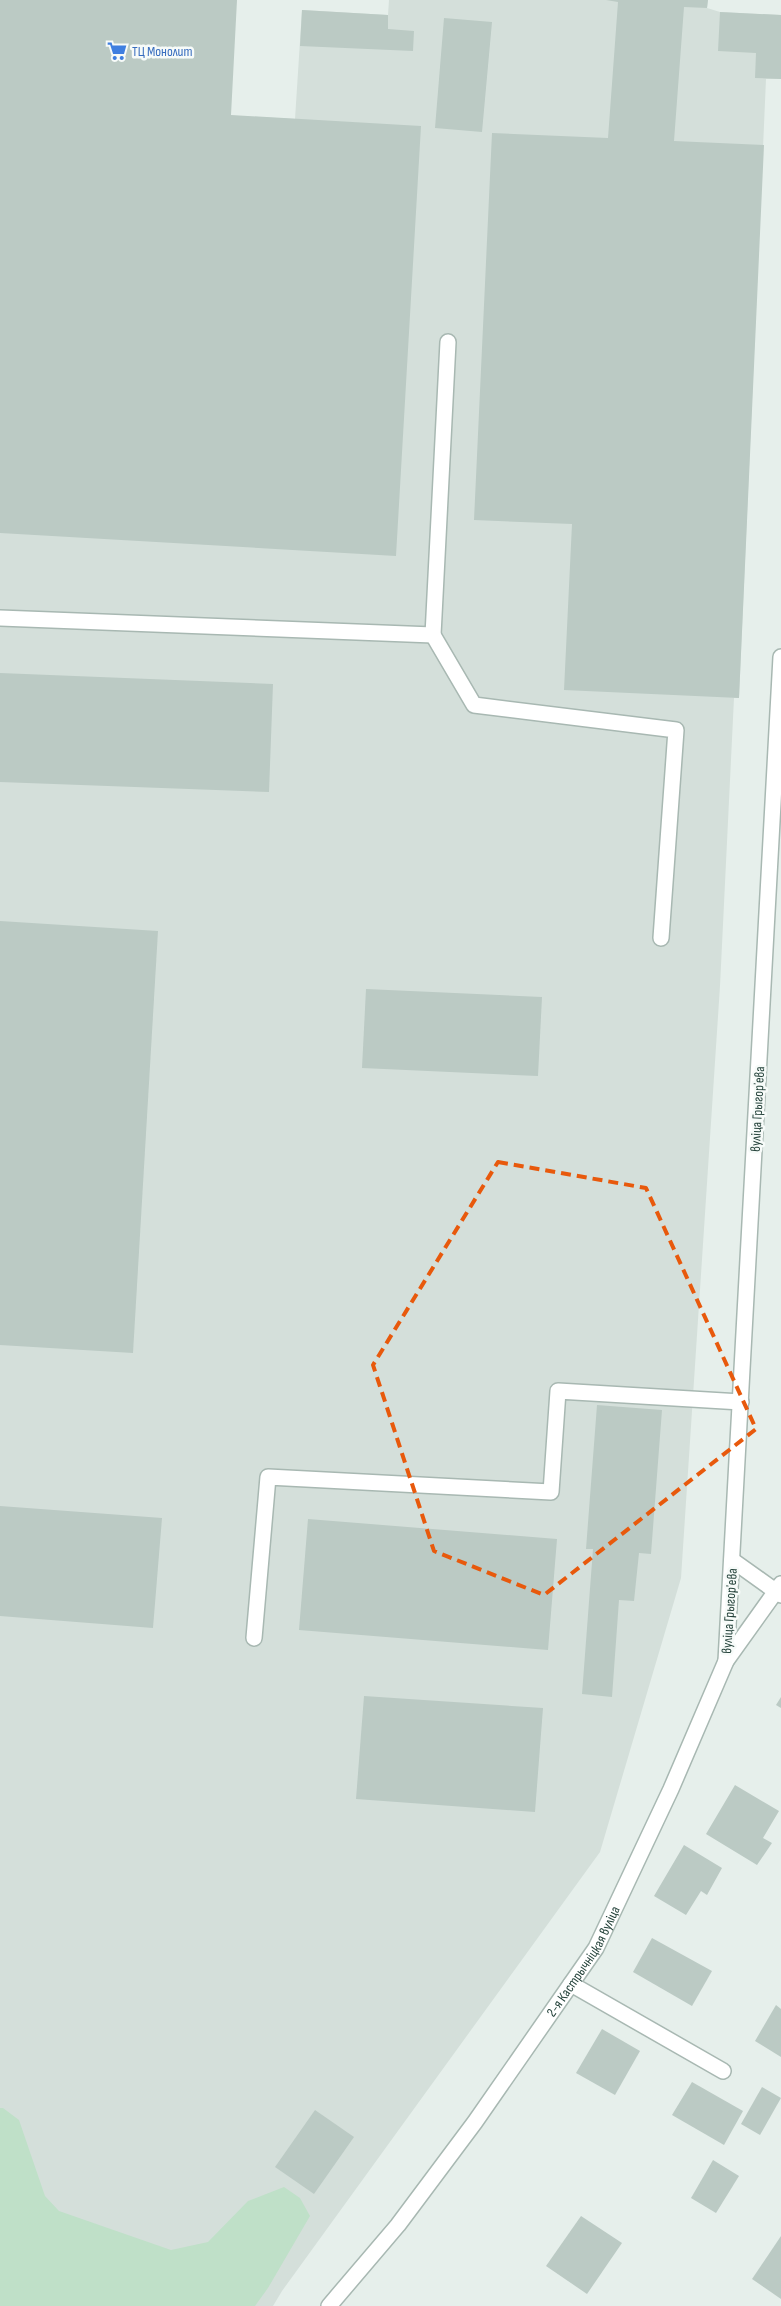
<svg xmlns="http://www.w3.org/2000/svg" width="781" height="2306" font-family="'Sofia Sans Condensed',sans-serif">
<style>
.built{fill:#d4dfda}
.green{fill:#bfe0c8}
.building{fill:#bbcac4}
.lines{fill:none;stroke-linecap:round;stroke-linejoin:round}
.minor-casing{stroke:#a8b8b2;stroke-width:18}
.minor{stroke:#fff;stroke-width:15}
.marked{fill:none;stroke:#e8590c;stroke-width:4;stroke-dasharray:10 6;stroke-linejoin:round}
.labels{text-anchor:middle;stroke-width:5;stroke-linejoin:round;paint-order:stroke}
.shop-label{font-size:14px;fill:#366cbe;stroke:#f7fbf9;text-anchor:start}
.street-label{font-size:14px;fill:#24423a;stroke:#f7fbf9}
</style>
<rect width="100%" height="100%" fill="#e6efeb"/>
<path class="built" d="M389,0H708L707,8L720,12L781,15V79H766L739,698H734L720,986L681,1578L600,1852L282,2291L273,2306H0V103L295,119L302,10L388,15Z"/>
<path class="green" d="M0,2108H3L19,2120L45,2196L59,2211L171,2250L208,2242L248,2201L284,2187L300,2198L310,2216L268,2288L255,2306H0Z"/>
<g class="building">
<path d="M0,0H237L231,115L421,126L396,556L0,533Z"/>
<path d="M606,0H708L707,8L684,7L674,141L764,145L739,698L564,690L572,524L474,520L492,133L608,138L618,2Z"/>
<path d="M302,10L388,15V29L414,31L413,51L300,46Z"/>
<path d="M720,12L781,15V79L755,78L756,53L718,51Z"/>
<path d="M444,18L492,22L482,132L435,128Z"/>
<path d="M0,673L273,684L269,792L0,782Z"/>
<path d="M0,921L158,931L133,1353L0,1345Z"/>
<path d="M366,989L542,997L538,1076L362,1068Z"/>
<path d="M597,1405L662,1410L651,1554L639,1553L634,1601L619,1600L612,1697L582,1694L593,1549H586Z"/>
<path d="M0,1506L162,1518L153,1628L0,1616Z"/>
<path d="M308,1519L557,1539L548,1650L299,1630Z"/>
<path d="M364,1696L543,1708L535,1812L356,1799Z"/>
<path d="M781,1697V1708L776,1705Z"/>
<path d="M735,1785L779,1811L763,1838L772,1843L757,1865L706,1834Z"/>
<path d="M684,1845L722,1868L707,1895L701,1891L686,1915L654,1896Z"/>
<path d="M652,1938L712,1971L692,2006L633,1972Z"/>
<path d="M776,2005L781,2009V2057L755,2041Z"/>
<path d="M602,2029L640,2051L615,2095L576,2073Z"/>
<path d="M692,2082L743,2111L724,2145L672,2115Z"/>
<path d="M762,2087L781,2098L760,2135L741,2124Z"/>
<path d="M315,2110L354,2137L314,2194L275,2167Z"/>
<path d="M713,2160L739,2176L716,2213L691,2198Z"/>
<path d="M581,2216L622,2243L587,2294L546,2266Z"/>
<path d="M781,2236V2299L752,2279Z"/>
</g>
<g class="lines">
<defs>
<g id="minor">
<path d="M0,618L433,635L448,342"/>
<path d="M433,635L474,705L676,730L661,938"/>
<path d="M732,1560L781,1595"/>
<path d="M254,1638L268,1477L551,1492L558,1391L741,1402"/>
<path d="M726,1661L781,657"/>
<path d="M571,1984L723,2071"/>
<path id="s1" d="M329,2306L398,2225L475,2122L596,1948L671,1789L726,1661L781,1584"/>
</g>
</defs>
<use href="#minor" class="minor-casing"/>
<use href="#minor" class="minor"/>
</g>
<path class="marked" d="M498,1162L646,1188L756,1429L544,1595L434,1551L373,1365Z"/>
<defs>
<symbol id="supermarket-bare" viewBox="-9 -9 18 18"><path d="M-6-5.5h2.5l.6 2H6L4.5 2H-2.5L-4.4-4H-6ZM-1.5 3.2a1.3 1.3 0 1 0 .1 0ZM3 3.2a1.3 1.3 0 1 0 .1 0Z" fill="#3f7fe0" stroke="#f7fbf9" stroke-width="2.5" paint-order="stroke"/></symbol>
</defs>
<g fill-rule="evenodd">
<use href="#supermarket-bare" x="103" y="37" width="28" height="28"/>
</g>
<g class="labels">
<g class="shop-label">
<text x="132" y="56">ТЦ Монолит</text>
</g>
<g class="street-label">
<text transform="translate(757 1109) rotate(-87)" y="5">вуліца Грыгорʼева</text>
<text transform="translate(729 1611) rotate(-86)" y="5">вуліца Грыгорʼева</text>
<text dy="5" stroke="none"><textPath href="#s1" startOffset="429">2-я Кастрычніцкая вуліца</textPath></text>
</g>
</g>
</svg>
